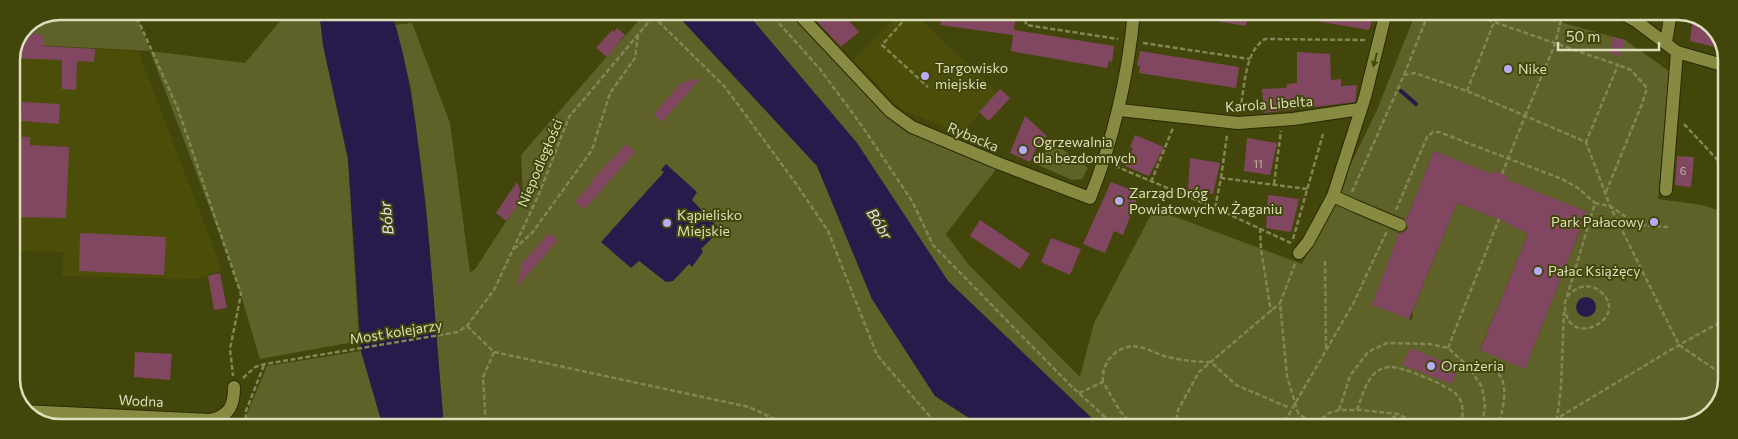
<svg xmlns="http://www.w3.org/2000/svg" width="1738" height="439" font-family="Commissioner,sans-serif">
<style>
.built{fill:#4b4e09}
.green{fill:#5f6228;fill-rule:evenodd}
.water{fill:#281b4b}
.lines{fill:none;stroke-linecap:round;stroke-linejoin:round}
.stream{stroke:#281b4b;stroke-width:4}
.building{fill:#814761}
.minor-casing{stroke:#292b03;stroke-width:14}
.path{stroke:#828554;stroke-width:2.5;stroke-dasharray:5 2.5;stroke-linecap:butt}
.minor{stroke:#878b42;stroke-width:12}
.minor-bridge-casing{stroke:#292b03;stroke-width:14;stroke-linecap:butt}
.path-bridge{stroke:#828554;stroke-width:2.5;stroke-dasharray:5 2.5;stroke-linecap:butt}
.minor-bridge{stroke:#878b42;stroke-width:12}
.oneway{fill:#46490e}
.poi-dot{fill:#b9abf7;stroke:#43460b;stroke-width:2}
.labels{text-anchor:middle;stroke-width:4;stroke-linejoin:round;paint-order:stroke}
.number-label{font-size:11px;fill:#c4b9a4}
.poi-label{font-size:14px;fill:#dbdfbb;stroke:#43460b;text-anchor:start}
.street-label{font-size:14px;fill:#dbdfbb;stroke:#43460b}
.water-label{font-size:15px;font-style:italic;fill:#e4e2f3;stroke:#43460b}
.rim{fill:none;stroke:#dbdfbb;stroke-width:2.5}
</style>
<rect width="100%" height="100%" fill="#43460b"/>
<g class="built">
<path d="M880,12H913L997,92L962,134L900,109L853,60L891,22Z"/>
<path d="M18,44L138,51L222,270L197,279L62,276L64,252L16,251L14,243H11V60Z"/>
<path d="M26,413L210,420L212,427H50Z"/>
</g>
<g class="green">
<path d="M60,11H135L150,51L245,63L286,14L285,11H319L323,45L348,159L359,341L260,359L234,272L150,51L18,44L26,25Z"/>
<path d="M646,12H672L679,17L817,166L872,299L935,396L983,427H444L426,204L411,88L395,25L412,23L450,123L470,273L476,268L523,195L521,155Z"/>
<path d="M746,12H793L884,107L997,168L946,234L968,264L1080,377L1094,323L1154,209L1302,264L1377,110L1416,12H1523L1625,40L1669,71L1658,199L1702,205L1726,213V389L1708,418L1678,428L1101,427L948,281L857,143ZM1434,151L1587,212L1525,369L1480,349L1528,234L1499,219L1457,203L1413,310L1412,320L1372,305L1399,234L1397,232L1403,218H1407Z"/>
<path d="M1050,140L1088,168L1082,179L1072,180L1038,165Z"/>
<path d="M361,351L383,427H247V414L267,366Z"/>
</g>
<g class="water">
<path d="M319,11H391C408,63 415,115 421,168C432,254 436,341 444,427H383L361,351L348,159L323,45Z"/>
<path d="M672,12H746L857,143L948,281L1101,427H983L935,396L872,299L817,166L679,17Z"/>
<path d="M666,164L697,192L692,200L717,226V233L701,249L703,252L692,267L689,264L673,281L666,282L639,261L631,268L601,242L664,172L661,170Z"/>
<circle cx="1586" cy="307" r="10"/>
</g>
<g class="lines">
<path class="stream" d="M1401,91L1416,104"/>
</g>
<g class="building">
<path d="M808,12H841L859,32L841,47Z"/>
<path d="M943,12H998L1016,15L1014,30L1114,46L1112,62L1109,61L1107,68L1011,51L1013,35L940,25Z"/>
<path d="M1198,12H1248L1246,26L1198,18Z"/>
<path d="M1300,12H1375L1369,30L1299,18Z"/>
<path d="M1693,15L1714,28L1724,49L1690,41Z"/>
<path d="M617,28L625,35L607,57L596,48L612,30L614,32Z"/>
<path d="M23,32L43,35V46L95,49L94,62L77,61L76,90L62,89V60L12,58L18,45H22Z"/>
<path d="M1614,37L1625,40L1620,56L1609,53Z"/>
<path d="M1140,51L1239,67L1236,88L1139,73L1140,66H1137Z"/>
<path d="M1297,52L1330,54L1331,80L1341,79V86L1357,85L1355,102L1264,113L1262,89L1286,88L1287,84L1297,83Z"/>
<path d="M701,78L662,122L654,114L681,83Z"/>
<path d="M1000,89L1010,98L989,121L979,112Z"/>
<path d="M22,102L60,104L59,124L21,121Z"/>
<path d="M1025,116L1047,136L1037,146L1030,162L1010,153Z"/>
<path d="M1135,135L1164,147L1149,176L1125,166L1133,148L1130,147Z"/>
<path d="M11,136L30,137V145L69,147L66,218L11,217Z"/>
<path d="M1247,138L1277,143L1270,175L1244,171Z"/>
<path d="M626,144L635,152L585,209L575,202L593,182L591,181Z"/>
<path d="M1434,151L1492,174L1494,171L1508,176V180L1587,212L1525,369L1480,350L1528,234L1499,219L1457,203L1409,319L1372,305L1399,233L1404,232L1408,228L1404,218H1407Z"/>
<path d="M1677,156L1694,157L1691,187L1675,185Z"/>
<path d="M1190,158L1220,163L1213,194L1188,190Z"/>
<path d="M517,182L523,197L506,221L496,213Z"/>
<path d="M1111,182L1139,193L1123,235L1114,231L1105,253L1083,244Z"/>
<path d="M1268,195L1299,199L1291,232L1266,228Z"/>
<path d="M980,220L1030,254L1020,269L970,236Z"/>
<path d="M80,233L166,237L164,275L79,271Z"/>
<path d="M549,233L558,240L517,287L522,263Z"/>
<path d="M1051,238L1081,249L1070,275L1041,262Z"/>
<path d="M220,273L227,308L214,310L208,276Z"/>
<path d="M1410,348L1458,368L1452,384L1403,365Z"/>
<path d="M135,352L172,354L170,380L134,377Z"/>
</g>
<g class="lines">
<defs>
<g id="minor">
<path d="M797,12L890,111L912,127L998,163L1090,198C1114,138 1128,76 1134,12"/>
<path d="M1619,12L1636,21L1677,52L1726,66"/>
<path d="M1666,42L1671,12"/>
<path d="M1120,110L1238,123L1293,119L1360,109"/>
<path d="M1666,190L1677,52"/>
<path d="M1355,206L1333,196L1365,97L1386,12"/>
<path d="M1299,253L1308,242L1333,196"/>
<path d="M23,411L210,420C230,416 234,405 234,387"/>
</g>
</defs>
<use href="#minor" class="minor-casing"/>
<g class="path">
<path d="M134,11L178,109L241,294L230,349L233,376"/>
<path d="M769,12L820,69L862,126L912,201L933,245L1071,386L1116,427"/>
<path d="M897,12L905,19L882,45L928,87"/>
<path d="M1025,12L1026,25L1118,39"/>
<path d="M1466,12L1494,22"/>
<path d="M653,16L725,87L797,185L828,231L877,355L939,427"/>
<path d="M1143,43L1250,59"/>
<path d="M1404,75L1429,12"/>
<path d="M1467,91L1494,22L1618,65L1586,142"/>
<path d="M1240,110C1245,87 1244,52 1265,39L1366,40"/>
<path d="M1525,116L1555,44L1563,12"/>
<path d="M1684,124L1726,169"/>
<path d="M1115,166L1215,208L1291,243"/>
<path d="M1221,178L1227,135"/>
<path d="M1151,182L1173,128"/>
<path d="M1274,184L1281,131"/>
<path d="M1352,192L1404,75L1415,73L1467,91L1586,142L1610,206L1679,345L1726,377"/>
<path d="M1606,192L1642,104L1647,88L1631,70L1618,65"/>
<path d="M1720,193L1726,167"/>
<path d="M1215,208L1221,178L1307,189"/>
<path d="M1396,210L1427,137L1433,132H1439L1562,179L1578,188L1595,203"/>
<path d="M1260,228L1261,249L1271,312"/>
<path d="M1293,239L1323,134"/>
<path d="M514,249L532,233L592,150L610,93L635,58L638,35"/>
<path d="M1325,261L1326,349"/>
<path d="M1295,264L1280,303L1287,376L1298,413L1314,425"/>
<path d="M1567,297C1576,286 1590,282 1601,292C1632,320 1563,352 1565,303L1595,203L1610,206L1638,225L1668,227"/>
<path d="M467,326L494,352L483,377L486,427"/>
<path d="M1448,348L1499,219"/>
<path d="M494,352L749,407L792,427"/>
<path d="M1488,363C1513,381 1503,401 1499,428"/>
<path d="M243,378L255,367L265,364L458,332L467,326L494,290L539,194L569,117L657,12"/>
<path d="M1103,382C1101,367 1111,351 1127,347C1140,344 1150,351 1161,355C1177,360 1194,362 1211,362L1236,385L1290,408"/>
<path d="M1079,393L1103,382L1120,411L1134,427"/>
<path d="M1339,410L1350,376L1368,352L1387,343L1430,344L1448,348L1469,367L1482,387L1485,405L1482,428"/>
<path d="M1357,410C1362,397 1366,378 1379,370C1381,369 1387,367 1390,367C1402,366 1449,386 1457,395C1465,404 1463,417 1460,428"/>
<path d="M245,427L246,411L264,365"/>
<path d="M1175,427L1178,410L1199,372L1280,303"/>
<path d="M1281,428L1354,302L1387,231"/>
<path d="M1310,428L1329,413L1339,410H1361L1398,414L1425,428"/>
<path d="M1380,428L1398,414"/>
<path d="M1551,428L1556,419L1679,345L1726,319"/>
<path d="M1556,428L1561,386L1564,312"/>
</g>
<use href="#minor" class="minor"/>
<defs>
<path id="minor-bridge" d="M1355,206L1400,225"/>
</defs>
<use href="#minor-bridge" class="minor-bridge-casing"/>
<path class="path-bridge" d="M1502,174L1525,116"/>
<use href="#minor-bridge" class="minor-bridge"/>
</g>
<defs><path id="oneway-solid" d="M-6-.8H1V-3.2L6.5 0L1 3.2V.8H-6Z" transform="scale(1.25)"/></defs>
<use class="oneway" href="#oneway-solid" transform="translate(1375 60) rotate(105)"/>
<g class="poi-dot">
<circle cx="1508" cy="69" r="5"/>
<circle cx="925" cy="76" r="5"/>
<circle cx="1023" cy="150" r="5"/>
<circle cx="1119" cy="201" r="5"/>
<circle cx="1654" cy="222" r="5"/>
<circle cx="667" cy="223" r="5"/>
<circle cx="1538" cy="271" r="5"/>
<circle cx="1431" cy="366" r="5"/>
</g>
<g class="labels">
<g class="number-label">
<text x="1258" y="168">11</text>
<text x="1683" y="175">6</text>
</g>
<g class="poi-label">
<text x="935" y="73">Targowisko<tspan x="935" dy="16">miejskie</tspan></text>
<text x="1518" y="74">Nike</text>
<text x="1033" y="147">Ogrzewalnia<tspan x="1033" dy="16">dla bezdomnych</tspan></text>
<text x="1129" y="198">Zarząd Dróg<tspan x="1129" dy="16">Powiatowych w Żaganiu</tspan></text>
<text x="677" y="220">Kąpielisko<tspan x="677" dy="16">Miejskie</tspan></text>
<text x="1644" y="227" text-anchor="end">Park Pałacowy</text>
<text x="1548" y="276">Pałac Książęcy</text>
<text x="1441" y="371">Oranżeria</text>
</g>
<g class="street-label">
<text transform="translate(1269 104) rotate(-4)" y="5">Karola Libelta</text>
<text transform="translate(973 137) rotate(23)" y="5">Rybacka</text>
<text transform="translate(540 163) rotate(-67)" y="5">Niepodległości</text>
<text transform="translate(396 332) rotate(-9)" y="5">Most kolejarzy</text>
<text transform="translate(141 401) rotate(3)" y="5">Wodna</text>
</g>
<g class="water-label">
<text transform="translate(387 218) rotate(-96)" y="5">Bóbr</text>
<text transform="translate(879 224) rotate(58)" y="5">Bóbr</text>
</g>
</g>
<path d="M0 0H1738V439H0ZM60 20H1678A40 40 0 0 1 1718 60V379A40 40 0 0 1 1678 419H60A40 40 0 0 1 20 379V60A40 40 0 0 1 60 20Z" fill="#43460b" fill-rule="evenodd"/>
<path class="rim" d="M60 20H1678A40 40 0 0 1 1718 60V379A40 40 0 0 1 1678 419H60A40 40 0 0 1 20 379V60A40 40 0 0 1 60 20Z"/>
<path d="M1558 42v8h101v-8" fill="none" stroke="#dbdfbb" stroke-width="2.5"/>
<text x="1566" y="42" font-size="15" fill="#dbdfbb" stroke="#43460b" stroke-width="4" paint-order="stroke">50 m</text>
</svg>
